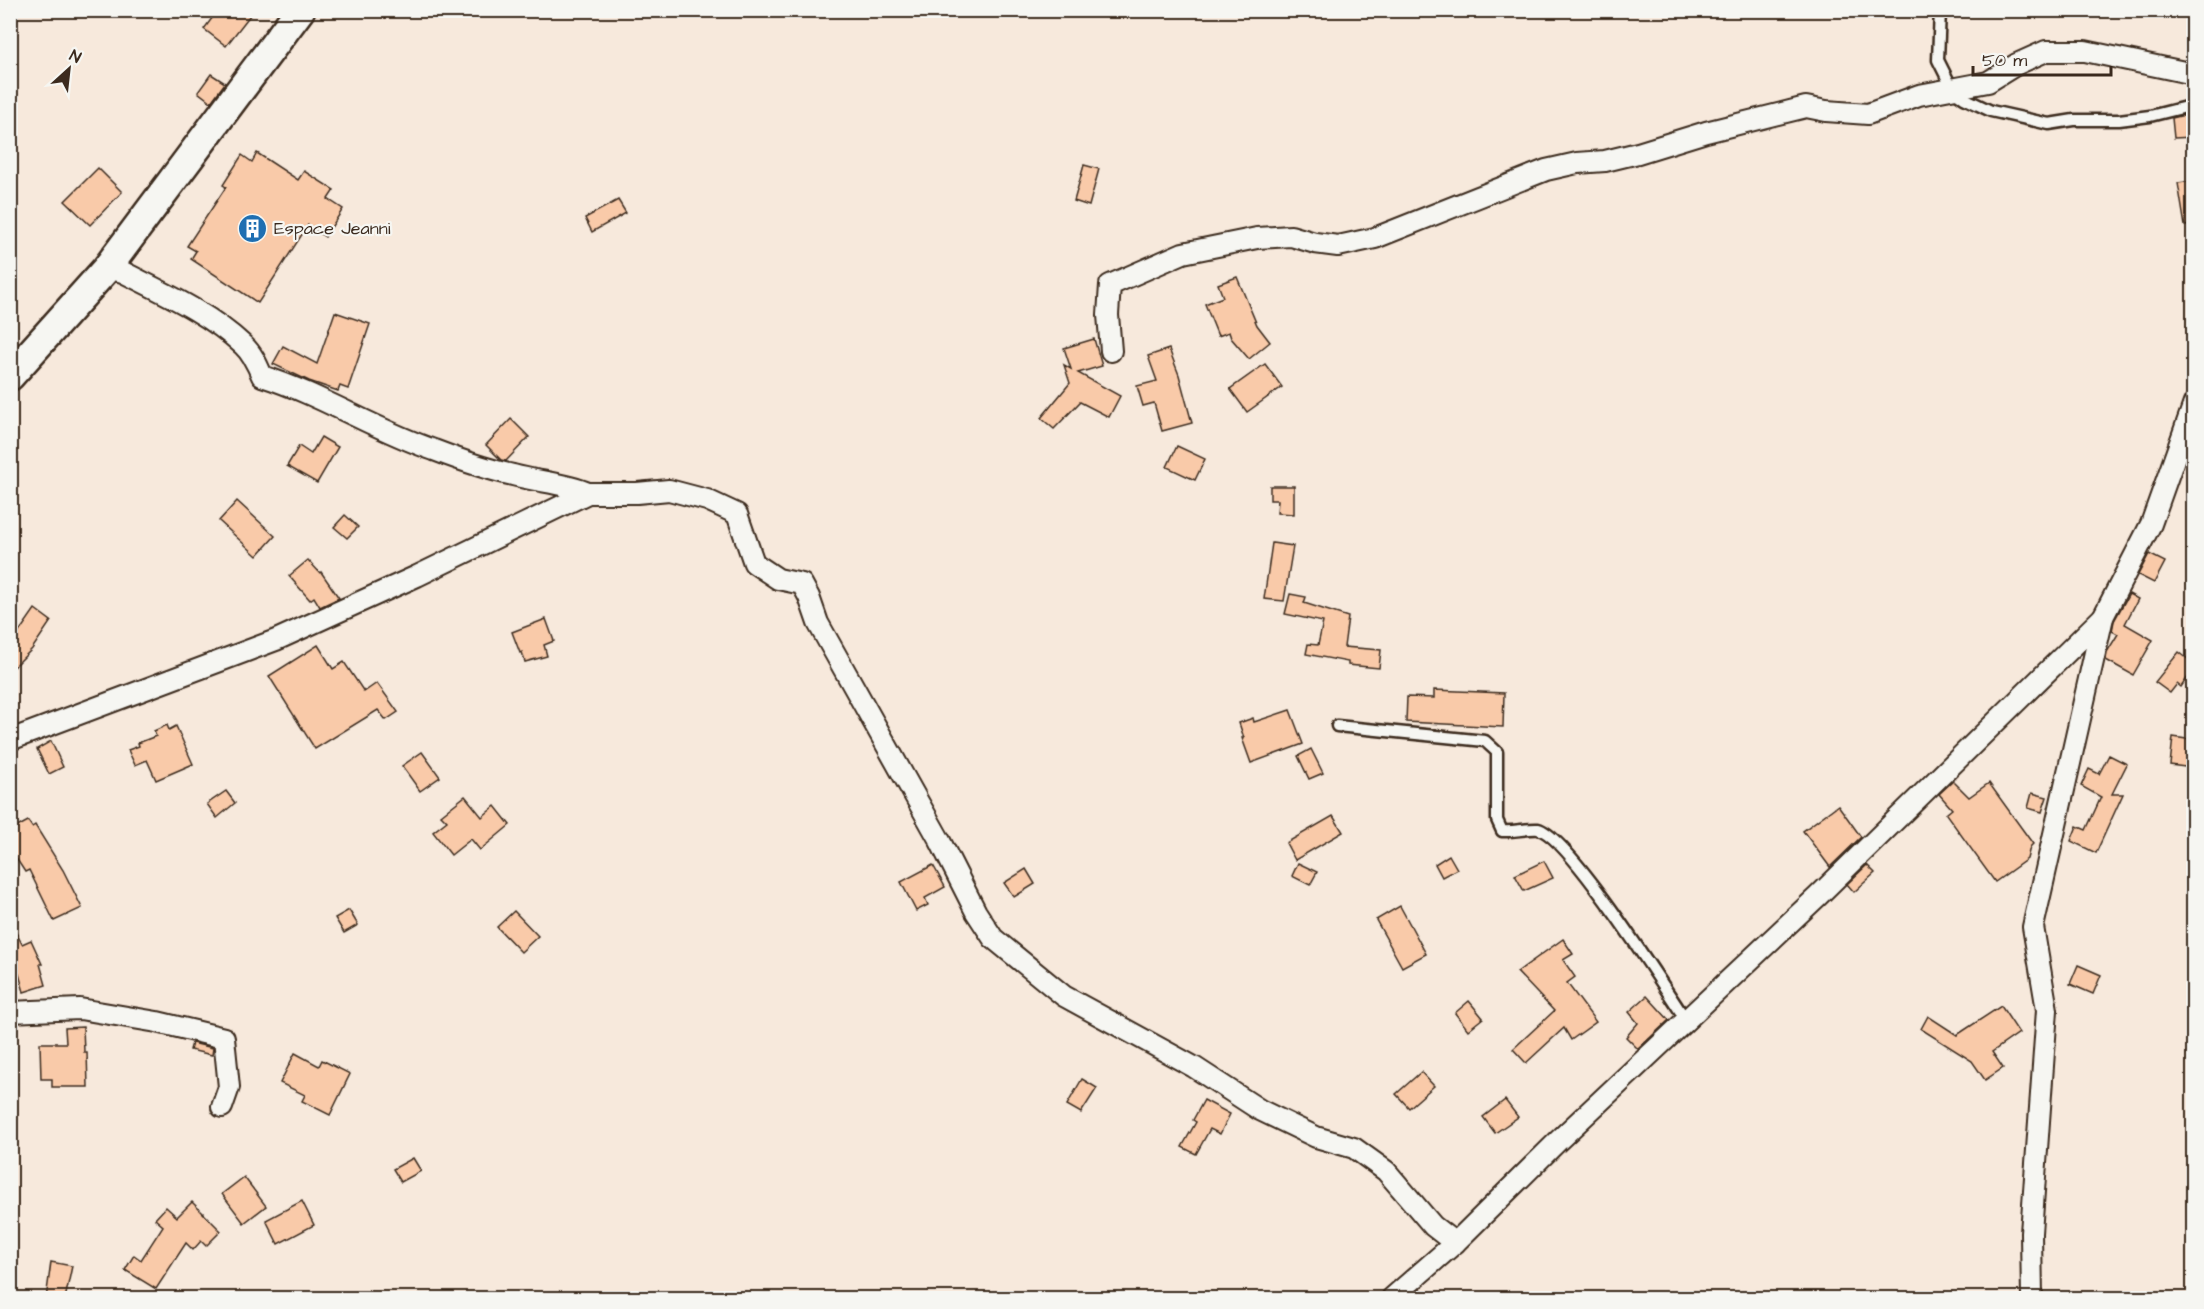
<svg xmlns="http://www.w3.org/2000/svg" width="2204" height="1309" font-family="'Architects Daughter',sans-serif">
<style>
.building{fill:#f9caa9;stroke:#3b2a1e;stroke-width:1.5}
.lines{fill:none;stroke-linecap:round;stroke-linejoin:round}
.lane-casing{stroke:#3b2a1e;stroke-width:15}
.street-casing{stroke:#3b2a1e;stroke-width:24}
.secondary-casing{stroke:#3b2a1e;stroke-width:33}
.lane{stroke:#f6f6f2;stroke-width:10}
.street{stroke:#f6f6f2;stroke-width:20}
.secondary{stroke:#f6f6f2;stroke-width:28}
.labels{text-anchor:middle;stroke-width:4.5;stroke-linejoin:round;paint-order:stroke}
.poi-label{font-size:18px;fill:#3b2a1e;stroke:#f6f6f2;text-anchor:start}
</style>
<rect width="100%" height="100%" fill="#f7e9dc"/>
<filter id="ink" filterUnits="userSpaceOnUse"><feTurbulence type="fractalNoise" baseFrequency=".0167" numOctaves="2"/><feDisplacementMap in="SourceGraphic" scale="12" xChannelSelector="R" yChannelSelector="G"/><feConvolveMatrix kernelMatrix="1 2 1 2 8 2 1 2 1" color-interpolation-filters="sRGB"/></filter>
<g filter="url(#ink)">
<g class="building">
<path d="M218,10H254L226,46L204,29Z"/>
<path d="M211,74L225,83L211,102L198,92Z"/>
<path d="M2193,113V137L2174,138L2172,118Z"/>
<path d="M257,153L298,180L304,171L334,190L328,199L343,209L325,237L308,225L258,303L191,259L196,251L187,246L226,187L223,185L242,155L252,162Z"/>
<path d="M1084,165L1099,169L1089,206L1074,201Z"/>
<path d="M98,168L122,192L90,225L65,201Z"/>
<path d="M2193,181V225L2185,226L2178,183Z"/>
<path d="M618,200L626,213L592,232L585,218Z"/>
<path d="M1237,277L1257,325L1270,342L1249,359L1231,338L1229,332L1218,336L1205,304L1223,297L1218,284Z"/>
<path d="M335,312L370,324L348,389L340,386L338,391L309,381L273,364L283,346L317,364Z"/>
<path d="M1094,339L1102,366L1078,373L1120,396L1109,417L1080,402L1054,429L1041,418L1070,383L1064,365L1071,369L1064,348Z"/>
<path d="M1169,349L1179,375L1192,423L1162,431L1154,403L1143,406L1137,386L1157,381L1148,356Z"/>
<path d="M1265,364L1282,387L1247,412L1230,389Z"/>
<path d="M511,419L529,437L506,461L501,460L486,445Z"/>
<path d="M321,437L338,447L317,483L287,466L299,446L311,454Z"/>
<path d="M1177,446L1205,459L1195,480L1167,467Z"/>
<path d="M1270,486H1294V514L1277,513L1278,500H1270Z"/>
<path d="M237,501L275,536L257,556L219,521Z"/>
<path d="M345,515L358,527L347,538L334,527Z"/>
<path d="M1272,543L1293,546L1284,601L1264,599Z"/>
<path d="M2149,554L2165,562L2154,583L2138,575Z"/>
<path d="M308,560L320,573L321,572L339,598L320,607L314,597L310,600L289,576Z"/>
<path d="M1290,594L1306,597L1304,603L1348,617L1344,647L1381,650L1379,668L1348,665V662L1306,654L1308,644L1318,645L1323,622L1285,614Z"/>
<path d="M2129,594L2138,599L2125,624L2153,640L2133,675L2106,660L2107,652L2118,634L2112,631L2114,621Z"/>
<path d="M35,609L51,621L32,649L10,671V645Z"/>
<path d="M546,619L554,641L544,645L547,656L525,662L522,652L520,653L512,632Z"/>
<path d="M318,645L333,669L344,662L364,692L377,683L398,712L386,720L378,710L315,749L269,676Z"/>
<path d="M2179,652L2193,663V670L2181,687L2177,684L2170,693L2155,682Z"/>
<path d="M1434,690L1504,693L1503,727L1406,722L1407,697L1434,698Z"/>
<path d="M1290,710L1303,744L1251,763L1242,738H1244L1239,723L1253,718L1254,722Z"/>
<path d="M167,725L169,730L176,726L193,764L156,780L147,760L135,765L128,750L139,746L138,743L156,736L154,731Z"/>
<path d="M2173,737L2193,740V768L2170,765Z"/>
<path d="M51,741L63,767L49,774L37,749Z"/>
<path d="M1311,749L1323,773L1309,779L1298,756Z"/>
<path d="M422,752L440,777L420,791L402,766Z"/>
<path d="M2109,755L2127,764L2112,794H2123L2096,853L2071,841L2077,826L2086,830L2101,797L2081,786L2089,769L2099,774Z"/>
<path d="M1953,781L1969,797L1989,783L2033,844L2030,847L2027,859L1995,882L1946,814L1952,809L1939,794Z"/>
<path d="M226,791L235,803L217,818L207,804Z"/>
<path d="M2032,793L2047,797L2042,812L2028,808Z"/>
<path d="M465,796L482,817L495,806L510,825L480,850L471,839L451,855L433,832L447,821L441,815Z"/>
<path d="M1838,805L1861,837L1830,867L1803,831Z"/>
<path d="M1333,816L1343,832L1295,860L1286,843Z"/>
<path d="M28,821L32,827L35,825L63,870L82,908L54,921L29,870L25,872L10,849V831Z"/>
<path d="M1449,855L1457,869L1442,877L1435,864Z"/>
<path d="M1544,861L1553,878L1524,891L1515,875Z"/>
<path d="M1298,863L1317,872L1310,885L1292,876Z"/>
<path d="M933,865L945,887L925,898L928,905L916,911L901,882Z"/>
<path d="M1867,865L1875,873L1854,892L1847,884Z"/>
<path d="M1026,869L1035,884L1014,897L1004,883Z"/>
<path d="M1400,906L1426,954L1402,967L1376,920Z"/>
<path d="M349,910L358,925L344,933L335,918Z"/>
<path d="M514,911L538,936L521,952L497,927Z"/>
<path d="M10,921L22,944L31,940L42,964H40L46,985L24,992L19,974L10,978Z"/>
<path d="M1563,939L1573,954L1563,960L1575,977L1567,983L1596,1022L1571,1040L1564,1028L1526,1063L1513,1049L1554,1011L1517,972Z"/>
<path d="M2078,965L2101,975L2093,994L2070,984Z"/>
<path d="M1647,996L1669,1020L1638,1049L1626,1037L1638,1023L1629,1012Z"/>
<path d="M1469,1001L1483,1018L1468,1030L1455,1013Z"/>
<path d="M2001,1006L2019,1033L1992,1052L2003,1068L1985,1080L1972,1061L1921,1029L1928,1016L1957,1035Z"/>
<path d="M83,1027L84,1052H87L88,1087H52V1079H41L40,1043H66L65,1028Z"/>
<path d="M192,1043L213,1048L212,1055L190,1050Z"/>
<path d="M295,1053L319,1066L322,1060L350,1074L330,1115L302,1101L305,1095L280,1083Z"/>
<path d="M1421,1072L1434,1086L1409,1108L1396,1094Z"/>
<path d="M1082,1079L1097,1088L1081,1113L1067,1105Z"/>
<path d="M1204,1100L1230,1114L1220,1134L1210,1129L1196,1154L1182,1147L1196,1122L1193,1120Z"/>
<path d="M1505,1100L1518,1117L1495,1133L1483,1117Z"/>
<path d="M413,1158L421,1171L401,1182L393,1169Z"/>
<path d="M244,1177L266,1206L244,1223L222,1194Z"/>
<path d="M302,1201L314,1225L278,1244L266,1220Z"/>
<path d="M192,1202L221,1231L206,1246L201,1241L193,1250L186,1243L156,1289L125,1270L134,1255L141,1260L163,1226L155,1219L166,1207L177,1217Z"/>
<path d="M51,1262L72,1266L65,1299H46Z"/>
</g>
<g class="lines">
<defs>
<g id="lane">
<path d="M1940,10L1938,60L1953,90L1964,98L1991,111L2049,124L2074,120H2119L2150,116L2194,105"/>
<path d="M1337,726L1485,741L1497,752V820L1502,831C1513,832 1530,828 1538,829C1569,836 1664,987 1686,1020"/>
</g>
<g id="street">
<path d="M107,268L123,272C164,293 209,313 243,345C252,353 257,364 262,376C322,395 375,430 434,450C460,460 486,469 513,475C538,482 565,483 588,493"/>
<path d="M1111,351L1108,315L1110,285L1183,253L1257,238L1291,236L1315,243L1338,246L1375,238L1546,170L1577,163L1605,161L1638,153L1706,132L1806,107L1826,111L1868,114L1919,95L1988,82L2017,64L2046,51H2085L2194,74"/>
<path d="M10,740L276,640L417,576L588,493H637L669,490L707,500L737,514L754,563L778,579L802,584L809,597L818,623L939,839L976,912L993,938L1064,996L1194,1067L1260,1110L1316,1137L1354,1148L1386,1171L1433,1226L1455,1243"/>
<path d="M10,1012L80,1009L157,1022L224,1038L229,1087L222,1107"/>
<path d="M1392,1298L1455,1243L1558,1141L1817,897L2103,617L2151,524L2194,403"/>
<path d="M2032,1298L2031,1233L2047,1010L2033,927L2103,617"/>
</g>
<path id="secondary" d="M10,376L107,268L300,10"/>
</defs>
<use href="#lane" class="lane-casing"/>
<use href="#street" class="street-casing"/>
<use href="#secondary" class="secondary-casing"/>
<use href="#lane" class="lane"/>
<use href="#street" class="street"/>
<use href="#secondary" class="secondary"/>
</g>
</g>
<defs>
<symbol id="building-disc" viewBox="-11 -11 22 22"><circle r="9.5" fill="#1f6fb2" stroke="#f6f6f2"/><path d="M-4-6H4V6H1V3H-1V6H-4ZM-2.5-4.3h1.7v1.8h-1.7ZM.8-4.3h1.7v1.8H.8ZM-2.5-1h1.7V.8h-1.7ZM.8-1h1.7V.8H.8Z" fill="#fff"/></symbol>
</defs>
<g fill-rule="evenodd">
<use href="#building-disc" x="236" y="212" width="33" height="33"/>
</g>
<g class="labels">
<g class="poi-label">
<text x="274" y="234">Espace Jeanni</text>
</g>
</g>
<rect width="2204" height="1309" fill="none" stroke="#f6f6f2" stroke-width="36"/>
<rect x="18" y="18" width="2168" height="1273" fill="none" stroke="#3b2a1e" stroke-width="2" filter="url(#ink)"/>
<g transform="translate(69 69) rotate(27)" stroke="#f6f6f2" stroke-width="4.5" paint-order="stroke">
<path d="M0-4.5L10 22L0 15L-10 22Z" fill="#3b2a1e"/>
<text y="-9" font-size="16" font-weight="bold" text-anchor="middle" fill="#3b2a1e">N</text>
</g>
<path d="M1973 66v9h138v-9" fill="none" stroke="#3b2a1e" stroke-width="3"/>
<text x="1982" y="66" font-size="18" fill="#3b2a1e" stroke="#f6f6f2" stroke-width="4.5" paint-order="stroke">50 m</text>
</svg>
